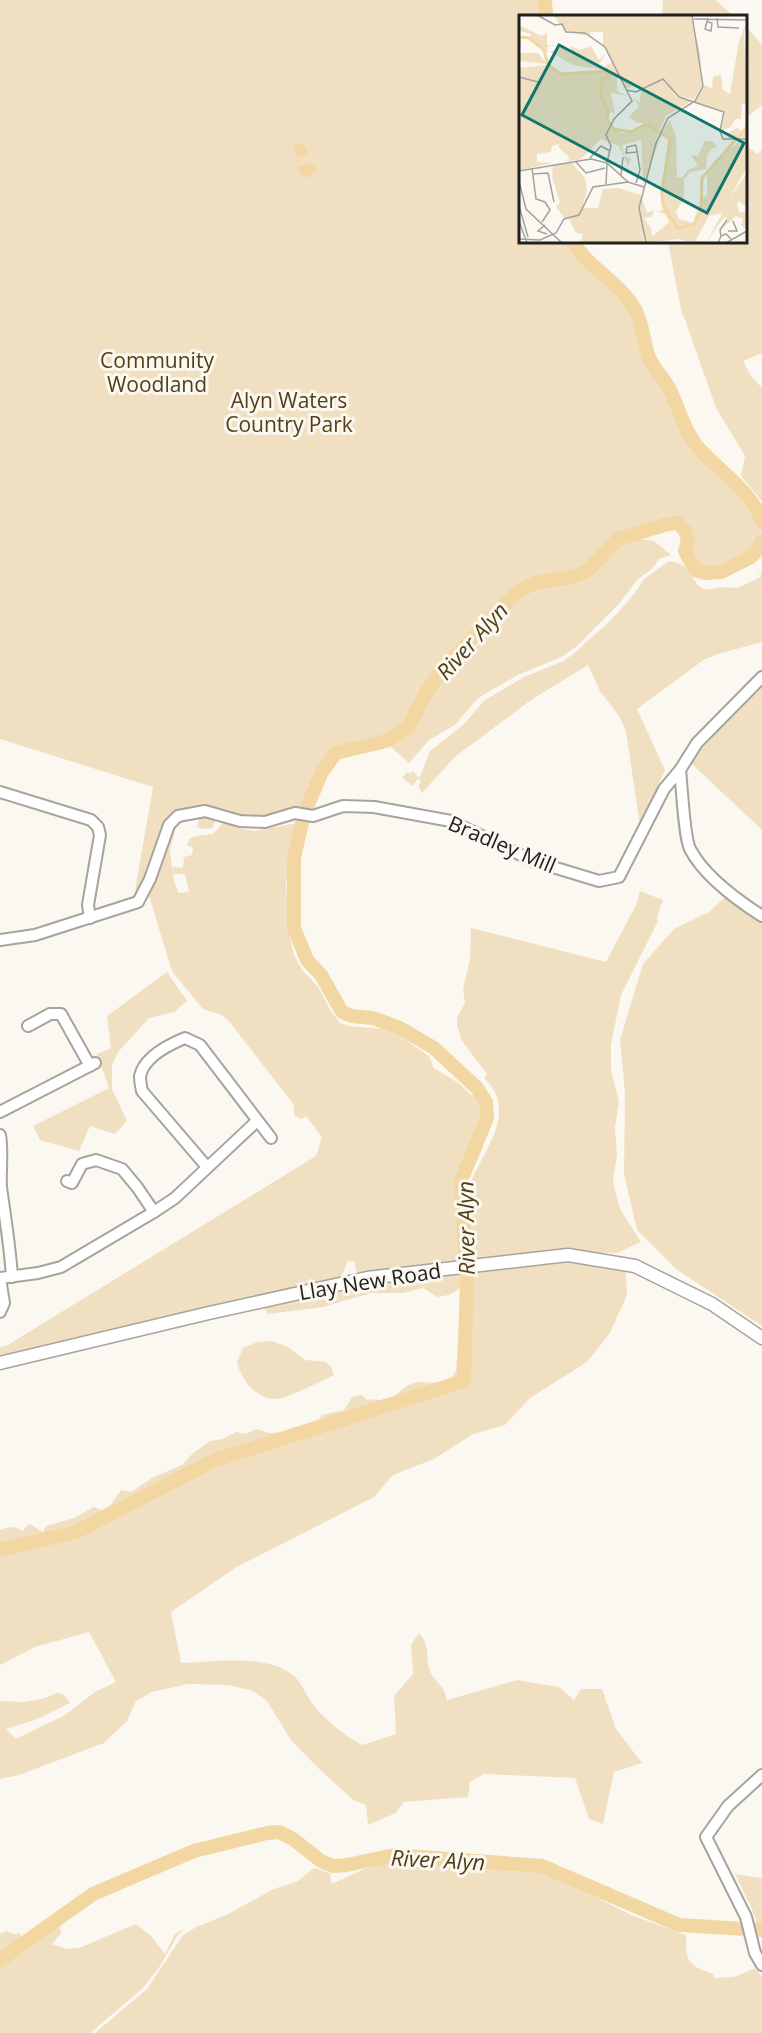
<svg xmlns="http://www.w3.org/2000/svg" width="762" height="2033" font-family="'Open Sans',sans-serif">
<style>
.green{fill:#f0e0c1;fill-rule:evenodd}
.water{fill:#f2d7a3}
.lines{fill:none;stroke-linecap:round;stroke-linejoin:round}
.river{stroke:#f2d7a3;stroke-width:14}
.minor-casing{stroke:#a7a49e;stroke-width:14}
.major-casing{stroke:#a7a49e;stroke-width:15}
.minor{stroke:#fff;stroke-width:10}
.major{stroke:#fff;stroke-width:12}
.labels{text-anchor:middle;stroke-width:6;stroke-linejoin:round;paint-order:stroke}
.park-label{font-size:21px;fill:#534017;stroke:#fbf8f2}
.street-label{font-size:21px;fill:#21201e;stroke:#fbf8f2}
.water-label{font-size:22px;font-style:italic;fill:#513e15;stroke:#fbf8f2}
.inset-river{fill:none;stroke:#f2d7a3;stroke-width:3}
.inset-road{fill:none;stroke:#a4a29d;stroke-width:1.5}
.view{fill:#0f766e;fill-opacity:0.15;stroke:#0f766e;stroke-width:3}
.inset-edge{fill:none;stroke:#21201e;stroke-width:3}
</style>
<rect width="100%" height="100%" fill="#fbf8f2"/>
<g class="green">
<path d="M0,0H545L546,16H520V242H573L581,255L615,283L633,306L640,319L649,359L669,388L684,424L696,445L744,493L758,511L762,522V541L750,558L761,573L762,571V642L718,654L705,659L637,709L665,770L640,826L626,731L619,716L600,691L588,665L531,700L456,756L421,794V790L418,787L421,781L417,779L413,786L402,778L407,772L411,773L413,771L419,779L430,751L463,725L485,700L524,677L561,662L572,655L610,621L631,598L645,578L669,561C696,565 687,582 706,590L720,587L737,588L761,577V574L750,558C731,568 717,576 695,570L685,551C688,539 686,533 678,523L618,539L587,571L573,577L535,583L517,592L441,671L424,696L408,728L386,741L336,753L322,772L304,814L265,821L176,812L141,893L135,890L153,787L0,739Z"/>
<path d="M663,0H715L734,16H662Z"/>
<path d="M746,26L762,45V105L746,118Z"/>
<path d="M746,142L748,147L757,154L762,150V353L743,361L751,376L762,388V501L741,476L745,456L716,408L683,314H682L668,242H746Z"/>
<path d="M639,539L654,541L671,555L659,559L652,569L638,579L618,605L576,647L561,657L518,675L478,698L455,725L429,740L409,763L390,746L411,732L436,688L497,625L514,602L537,588L554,586L588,575L595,570L617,546L628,541Z"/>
<path d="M762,674V830L692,764L698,753L711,739Z"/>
<path d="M200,814L212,815L216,820L212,828L204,829L197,827Z"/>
<path d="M224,822L238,828L254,831L298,823L286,883L289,933L294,955L303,971L319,988L330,1010L340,1023L349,1026L385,1029L397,1034L429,1056L434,1068L460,1084L471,1095H475L482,1114L477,1130L469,1149V1155L457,1185L461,1260L361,1274L356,1271L355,1262L348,1261L342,1275L335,1281L0,1356V1347L6,1346L316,1156L322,1137L306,1116L301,1119L294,1115V1105L228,1020L222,1015L203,1009L174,974L171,968L147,889L171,826L177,823L170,850L173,873V867L183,868L184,857L192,855L193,847L187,846L189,839L196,836L213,834ZM173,874H185L189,892L179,893L174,882Z"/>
<path d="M640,891L663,900L657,917L658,921L621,995L611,1045V1071L619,1101L615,1127L617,1154L613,1182L620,1209L641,1242L617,1253L539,1252L471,1259C469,1238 461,1210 468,1189C480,1153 521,1114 484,1078L487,1074L462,1041L457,1025V1017L465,1003L463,989L470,959L471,928L606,962L636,905Z"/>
<path d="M731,892L759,909L762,903V1326L676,1269L637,1230L624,1174L625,1093L620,1040L643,964L674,929L709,912Z"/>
<path d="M167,972L187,1001L174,1012L149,1018L118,1052L112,1065V1089L127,1121L115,1134L90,1126L79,1151L40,1140L33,1126L109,1088L97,1054L111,1048L107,1016Z"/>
<path d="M558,1262L626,1269L627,1295L610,1333L587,1362L530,1398L505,1425L473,1434L434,1459L393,1475L374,1497L235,1568L171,1612L181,1663C213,1662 268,1653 294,1676C303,1684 307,1698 315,1707C328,1722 344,1735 362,1745L396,1734L394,1696L413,1674L411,1645L419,1633C432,1646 424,1662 432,1675C440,1687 443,1684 447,1700L517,1680L559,1687L574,1700L581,1689H602L616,1729L642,1763L614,1772L603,1824L589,1819L575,1778L484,1774L470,1782L468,1797L404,1802L396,1813L368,1825L366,1805L353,1800L315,1765L291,1740L267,1701L253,1691L229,1685L188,1684L152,1692L136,1701L127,1721L104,1743L19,1775L0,1779V1701L23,1702L42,1699L57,1693L63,1694L70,1703L35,1720L6,1729L15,1738H18L65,1715L95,1692L116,1682L89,1632L35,1647L0,1665V1530C9,1527 15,1525 22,1531L30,1524L43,1532L46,1526L74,1518L94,1507L101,1510L110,1506L121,1490L131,1492L152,1478L182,1465L192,1454L210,1441L223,1439L236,1432L246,1434L256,1429L269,1433L294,1432L314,1426L322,1415L344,1410L352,1397L362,1395L367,1400L374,1399L385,1402C395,1397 402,1387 413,1383C433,1378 443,1393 456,1371L462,1287L449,1295L437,1297L423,1288L402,1293H371L323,1307L268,1314L264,1308L266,1303L365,1283Z"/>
<path d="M272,1341L288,1347L305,1360L326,1362L331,1367L334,1375C324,1380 286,1399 276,1399C256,1399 241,1380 237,1362L243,1348L257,1342Z"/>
<path d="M474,1858L525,1867L555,1876L631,1915L686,1935C686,1961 687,1965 713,1974L714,1978L734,1977L755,1968L762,1977V2033H95L147,1989L183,1935L196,1927L226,1915L274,1889L298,1881L314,1868L330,1873L331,1882L334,1883L364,1869L395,1860Z"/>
<path d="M735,1874L762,1878V1924H757L752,1909Z"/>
<path d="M59,1922L61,1933L52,1944L66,1949L79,1948L136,1924L151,1936L165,1954L175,1934L185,1928L177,1936L160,1966L142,1989L90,2033H0V1934L6,1931L14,1934L21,1933L19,1940L21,1948L31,1946L39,1937Z"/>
</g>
<g class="water">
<path d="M297,143L306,147L307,153C303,157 301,158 295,155L294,144Z"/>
<path d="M309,163L314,166L316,170L308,178L299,173L298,165L304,166Z"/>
</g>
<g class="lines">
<g class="river">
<path d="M545,0L546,16"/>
<path d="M573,242C589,268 619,282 635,309C643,324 643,341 649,357C653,368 663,377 669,388C679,407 683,429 697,446C718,471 751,489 762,522"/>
<path d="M0,1550L76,1532L215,1460L464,1381L467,1279L461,1181L487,1118L486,1102L477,1088L434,1048L400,1028L373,1018L352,1016L342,1012L321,975L307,960L294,928V858L304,814L322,772L336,753L386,741L408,728L424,696L441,671L517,592L535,583L573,577L587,571L618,539L668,524L678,523L685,531L688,541L685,551L695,570L705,573L721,572L749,558L755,553L762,541"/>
<path d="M0,1960L93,1894L194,1851L267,1833L279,1832L293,1839L321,1861L333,1866L347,1865L394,1855L542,1866L679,1925L762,1930"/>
</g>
<defs>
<g id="minor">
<path d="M680,770C682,787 684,837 690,849C704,876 737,900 762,916"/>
<path d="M0,792L91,820L98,827L100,835L88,905L90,918"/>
<path d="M0,940L35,935L138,902L150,879L169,825L178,816L205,811L240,821L265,822L295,813L313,816L343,806L374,807L451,821L533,861L599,881L619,877L664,789L680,770L697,743L762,677"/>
<path d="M28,1026L50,1014H61L90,1066"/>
<path d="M0,1112L95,1063"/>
<path d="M0,1135C3,1153 0,1170 1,1187C5,1217 10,1246 12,1277"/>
<path d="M207,1167L142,1091C141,1087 140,1081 140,1076C144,1057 168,1045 185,1038L200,1045L271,1138"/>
<path d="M67,1181L72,1183L82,1164L96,1160L122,1169L137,1187L154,1212"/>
<path d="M0,1278L38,1273L61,1267L154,1212L175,1198L257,1121"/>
<path d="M0,1312L4,1303L0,1278"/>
<path d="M762,1775L728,1806L706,1837L746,1917L755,1953L762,1965"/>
</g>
<path id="major" d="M0,1363L209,1313L367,1278L568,1255L635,1266L712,1304L762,1338"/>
</defs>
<use href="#minor" class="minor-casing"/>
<use href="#major" class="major-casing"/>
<use href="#minor" class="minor"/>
<use href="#major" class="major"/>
</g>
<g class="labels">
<g class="park-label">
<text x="157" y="368">Community<tspan x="157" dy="24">Woodland</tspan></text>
<text x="289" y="408">Alyn Waters<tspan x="289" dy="24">Country Park</tspan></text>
</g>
<g class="street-label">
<text transform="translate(502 845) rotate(23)" y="7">Bradley Mill</text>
<text transform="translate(370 1282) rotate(-9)" y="7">Llay New Road</text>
</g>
<g class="water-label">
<text transform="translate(472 641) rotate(-48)" y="8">River Alyn</text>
<text transform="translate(466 1228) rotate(-91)" y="8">River Alyn</text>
<text transform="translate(438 1860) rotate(3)" y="8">River Alyn</text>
</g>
</g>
<g transform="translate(519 15)">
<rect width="228" height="228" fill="#fbf8f2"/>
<path d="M34,0H172L181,38L183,71L175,84L160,82L152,75L158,83L173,86L177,85L185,70L193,73L194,62L202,60L204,75L211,79L220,26L228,6L225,18L228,90L223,89L222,104H216L212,112L203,115L206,97L173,86L147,101L135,129L151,105L157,122L158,162L163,163L169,155L179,151L172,140L179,141L186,126H194L198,133H193L188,141L187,154L171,157L165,164V184L157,196L160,204L174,208L181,187L188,179V161L195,146L224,124L209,123L210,117L218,113L222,115L218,122L228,111V152L211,182L228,158V193L220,186L218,189L221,198L228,195V215L222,210L224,204L217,201L204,213L209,205L205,202L187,228L211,184L203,198L190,201L175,228L160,224L128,228L121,213L126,228H61L64,219L57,218L50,204L56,202L45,203L37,191L41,187L33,162L34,149L53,148L66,163L68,176L63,193H79L84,174L99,173L122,180L128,198L135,195L133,202L125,203L132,213L133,222L150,207L146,199L140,197L144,194L141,178L150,125L143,120L141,123L124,170L122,125L103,130L105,140L112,144L109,151L100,131L82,124L61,145L47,146L51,143L39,132L41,129L33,131L32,137L18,139V147L34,148L1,155L0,53L29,50L47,60L86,55L54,50L31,37L45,32L53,38L52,31L61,35L72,31L80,45L87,39L80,49L84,53L93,47L84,30V17H72L71,21L47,17ZM98,57L106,74L118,69L122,74L121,87L115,84L120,91L110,102L118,108H128L135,116L126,109L113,118H102L92,112L90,117L89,100L92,96L96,100L92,78L109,81L98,76ZM0,10L22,21L28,18V30L40,31H29L28,38L11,23L12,19L0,16ZM0,38H19L28,49L0,46Z" fill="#f0e0c1" fill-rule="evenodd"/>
<path class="inset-river" d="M0,22L10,23L25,35L29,50L42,59L89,56V63L83,64L82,81L89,98L88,105L95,114L112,117L127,109L151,124L143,179L144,190L159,214L175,209L182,196L183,163L228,112"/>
<path class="inset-road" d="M18,0L36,10L43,9L47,17L66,18L86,32L113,86L95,104L87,120L92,131L88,147M189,3L186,14L192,16L193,8L189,7M198,3L199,12L220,13M175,4L228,5M0,62L19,67M107,75L117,77L144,64L160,82L205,97L201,116L204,124H228M117,130L108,132L107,138L119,137M71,143L82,131L91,136M57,147L67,158L86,153M13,153L17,184L26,187L31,195L23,207M0,156L72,144L88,148L109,167M14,159L29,158L35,187M102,160L104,142M0,166L7,194L43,228M117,168L121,155L117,130M87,169L88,148M0,191L9,222M0,206L8,228M26,210L19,216L28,219M209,216H218L214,206M202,221L201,215L208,205M0,224L21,225L37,218L45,204L60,200L74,172L109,167L125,172M127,228L120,193L137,128L149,103L176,86L184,71L173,0M199,228L202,221L207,219L212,224M207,228L228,216"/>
<path class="view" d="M40,30L225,128L188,198L3,100Z"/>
<rect width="228" height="228" class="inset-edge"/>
</g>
</svg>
